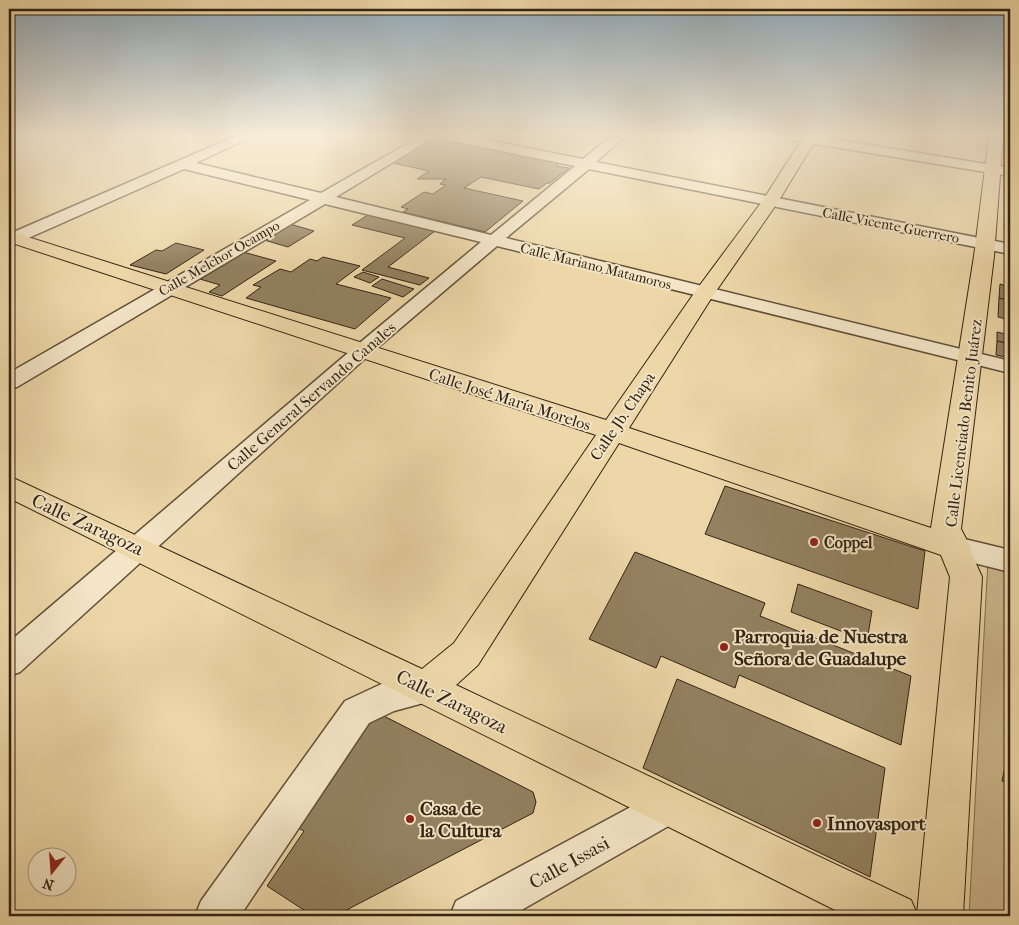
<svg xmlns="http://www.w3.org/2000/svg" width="1019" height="925" font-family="'IM FELL French Canon',serif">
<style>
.green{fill:#cdb88e;stroke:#7f6e50}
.building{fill:#938160;stroke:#312312}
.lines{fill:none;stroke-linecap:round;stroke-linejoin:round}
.minor-casing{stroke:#605038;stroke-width:3}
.major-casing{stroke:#312312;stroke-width:2}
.minor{fill:#f3e5c6;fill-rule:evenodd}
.major{fill:#edd7a8;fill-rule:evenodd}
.poi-dot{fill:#8f2418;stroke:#f3e5c6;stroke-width:2}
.labels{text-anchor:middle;stroke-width:4;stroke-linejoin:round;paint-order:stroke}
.far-street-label{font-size:14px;fill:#312312;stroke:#f3e5c6}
.street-label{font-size:16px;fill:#312312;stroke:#f3e5c6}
.poi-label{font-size:16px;font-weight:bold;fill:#312312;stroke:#f3e5c6;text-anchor:start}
.near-street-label{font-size:19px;fill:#312312;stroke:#f3e5c6}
.near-poi-label{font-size:19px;font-weight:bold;fill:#312312;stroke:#f3e5c6;text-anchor:start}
</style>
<rect width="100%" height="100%" fill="#edd7a8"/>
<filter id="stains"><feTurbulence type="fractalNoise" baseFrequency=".004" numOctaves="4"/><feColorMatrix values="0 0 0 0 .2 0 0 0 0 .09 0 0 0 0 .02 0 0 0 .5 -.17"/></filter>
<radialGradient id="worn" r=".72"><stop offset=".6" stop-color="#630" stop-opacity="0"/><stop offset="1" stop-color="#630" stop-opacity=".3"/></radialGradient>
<path class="green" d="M988,560L1010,567V916H969Z"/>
<g class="building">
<path d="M435,138L560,163L556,166L569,168L550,183H547L539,189L481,177L464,188L523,201L485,232L403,212L408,209L401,207L424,192L433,194L446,185L440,184L446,179H417L429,171L393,163Z"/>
<path d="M1006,206L1010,207V229L1004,228Z"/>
<path d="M368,215L435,231L388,267L429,278L420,285L362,270L405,238L352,225Z"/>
<path d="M290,224L314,231L288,247L264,240Z"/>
<path d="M176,243L204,250L166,274L130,265L156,250L162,251Z"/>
<path d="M243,252L276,261L222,296L209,292L220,285L200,279Z"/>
<path d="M323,257L360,266L336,284L391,298L355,329L246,298L261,287L253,285L280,269L291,272L310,259L317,261Z"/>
<path d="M363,272L379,277L370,283L354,277Z"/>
<path d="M382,279L414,289L403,297L372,286Z"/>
<path d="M1000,284L1010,287V301L999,298Z"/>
<path d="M999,298L1010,301V320L998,317Z"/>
<path d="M997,332L1010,335V344L997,341Z"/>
<path d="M997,341L1010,344V358L996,355Z"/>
<path d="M725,486L925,551L918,609L705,534Z"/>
<path d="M635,552L765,603L760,616L911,676L901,745L739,675L735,688L661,656L656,668L589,639Z"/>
<path d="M798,584L872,611L867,641L791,612Z"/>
<path d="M677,679L885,768L870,877L643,768Z"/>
<path d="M1005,686L1010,688V703L1005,701Z"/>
<path d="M374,711L533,792L536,802L533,813L335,916H313L267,886L304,831L294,826Z"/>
<path d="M1005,767L1010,769V784L1002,781Z"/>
</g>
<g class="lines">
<defs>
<g id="minor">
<path d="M236,136H253L196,163L321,193L421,136H436L336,197L491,235L575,166L447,140L441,136H466L583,159L611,136H625L596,162L1010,244V254L589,169L506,238L1010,361V373L497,246L370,354L20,672L9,676V642L356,346L481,242L325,204L17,387L9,389V373L310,200L184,169L15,244L9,245V234Z"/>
<path d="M785,136H815L1010,168V176L791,140Z"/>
<path d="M956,537L1010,550V572L946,556L942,548L946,540Z"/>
<path d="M426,673L438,677L443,688L438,699L394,711L369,723L240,916H195L201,901L345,701L388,681Z"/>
<path d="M666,788L679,794L685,807L679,820L511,916H450L456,901Z"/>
</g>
<path id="major" d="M804,136H818L778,202L714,294L629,428L931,528L974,256L989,136H1003L994,256L961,529L971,548L970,550L982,577L963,916H847L9,498V476L422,669L454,643L596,435L9,242V231L606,420L697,289L763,200ZM619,443L941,555L950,577L917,914L911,900L456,685L478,665Z"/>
</defs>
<use href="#minor" class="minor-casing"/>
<use href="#major" class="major-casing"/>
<use href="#minor" class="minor"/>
<use href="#major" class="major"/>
</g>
<linearGradient id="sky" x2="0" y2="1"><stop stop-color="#90aaba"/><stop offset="0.51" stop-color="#f7edd8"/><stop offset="1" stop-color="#f7edd8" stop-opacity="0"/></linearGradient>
<rect width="1019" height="265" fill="url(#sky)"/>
<g class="poi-dot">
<circle cx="814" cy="542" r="5"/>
<circle cx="724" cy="647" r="5"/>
<circle cx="410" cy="819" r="5"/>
<circle cx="817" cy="823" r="5"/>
</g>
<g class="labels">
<g class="far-street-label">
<text transform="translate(891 225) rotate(11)" y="5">Calle Vicente Guerrero</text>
<text transform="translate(219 258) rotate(-30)" y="5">Calle Melchor Ocampo</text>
<text transform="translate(596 266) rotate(14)" y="5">Calle Mariano Matamoros</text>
</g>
<g class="street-label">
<text transform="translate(311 396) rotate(-41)" y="6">Calle General Servando Canales</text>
<text transform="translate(510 399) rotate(18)" y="6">Calle José María Morelos</text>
<text transform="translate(622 416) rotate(-56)" y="6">Calle Jb. Chapa</text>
<text transform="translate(963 423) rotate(-83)" y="6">Calle Licenciado Benito Juárez</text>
</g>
<g class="poi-label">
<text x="824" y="548">Coppel</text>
</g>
<g class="near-street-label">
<text transform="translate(88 524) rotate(25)" y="7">Calle Zaragoza</text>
<text transform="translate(452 701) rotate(26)" y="7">Calle Zaragoza</text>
<text transform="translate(569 862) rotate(-29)" y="7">Calle Issasi</text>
</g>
<g class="near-poi-label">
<text x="734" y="643">Parroquia de Nuestra<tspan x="734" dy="22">Señora de Guadalupe</tspan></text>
<text x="420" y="815">Casa de<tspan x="420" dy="22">la Cultura</tspan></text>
<text x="827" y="830">Innovasport</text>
</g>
</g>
<rect width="1019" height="925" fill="none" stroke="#edd7a8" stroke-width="30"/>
<rect x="10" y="10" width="999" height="905" fill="none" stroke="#312312" stroke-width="2.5"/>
<rect x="15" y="15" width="989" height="895" fill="none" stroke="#312312"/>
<g transform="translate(52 872) rotate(197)"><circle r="24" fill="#f3e5c6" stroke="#a5977e"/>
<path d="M0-4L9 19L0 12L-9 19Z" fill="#8f2418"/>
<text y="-8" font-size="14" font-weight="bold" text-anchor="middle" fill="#312312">N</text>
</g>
<rect width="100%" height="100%" filter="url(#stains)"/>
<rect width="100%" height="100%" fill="url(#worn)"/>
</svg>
